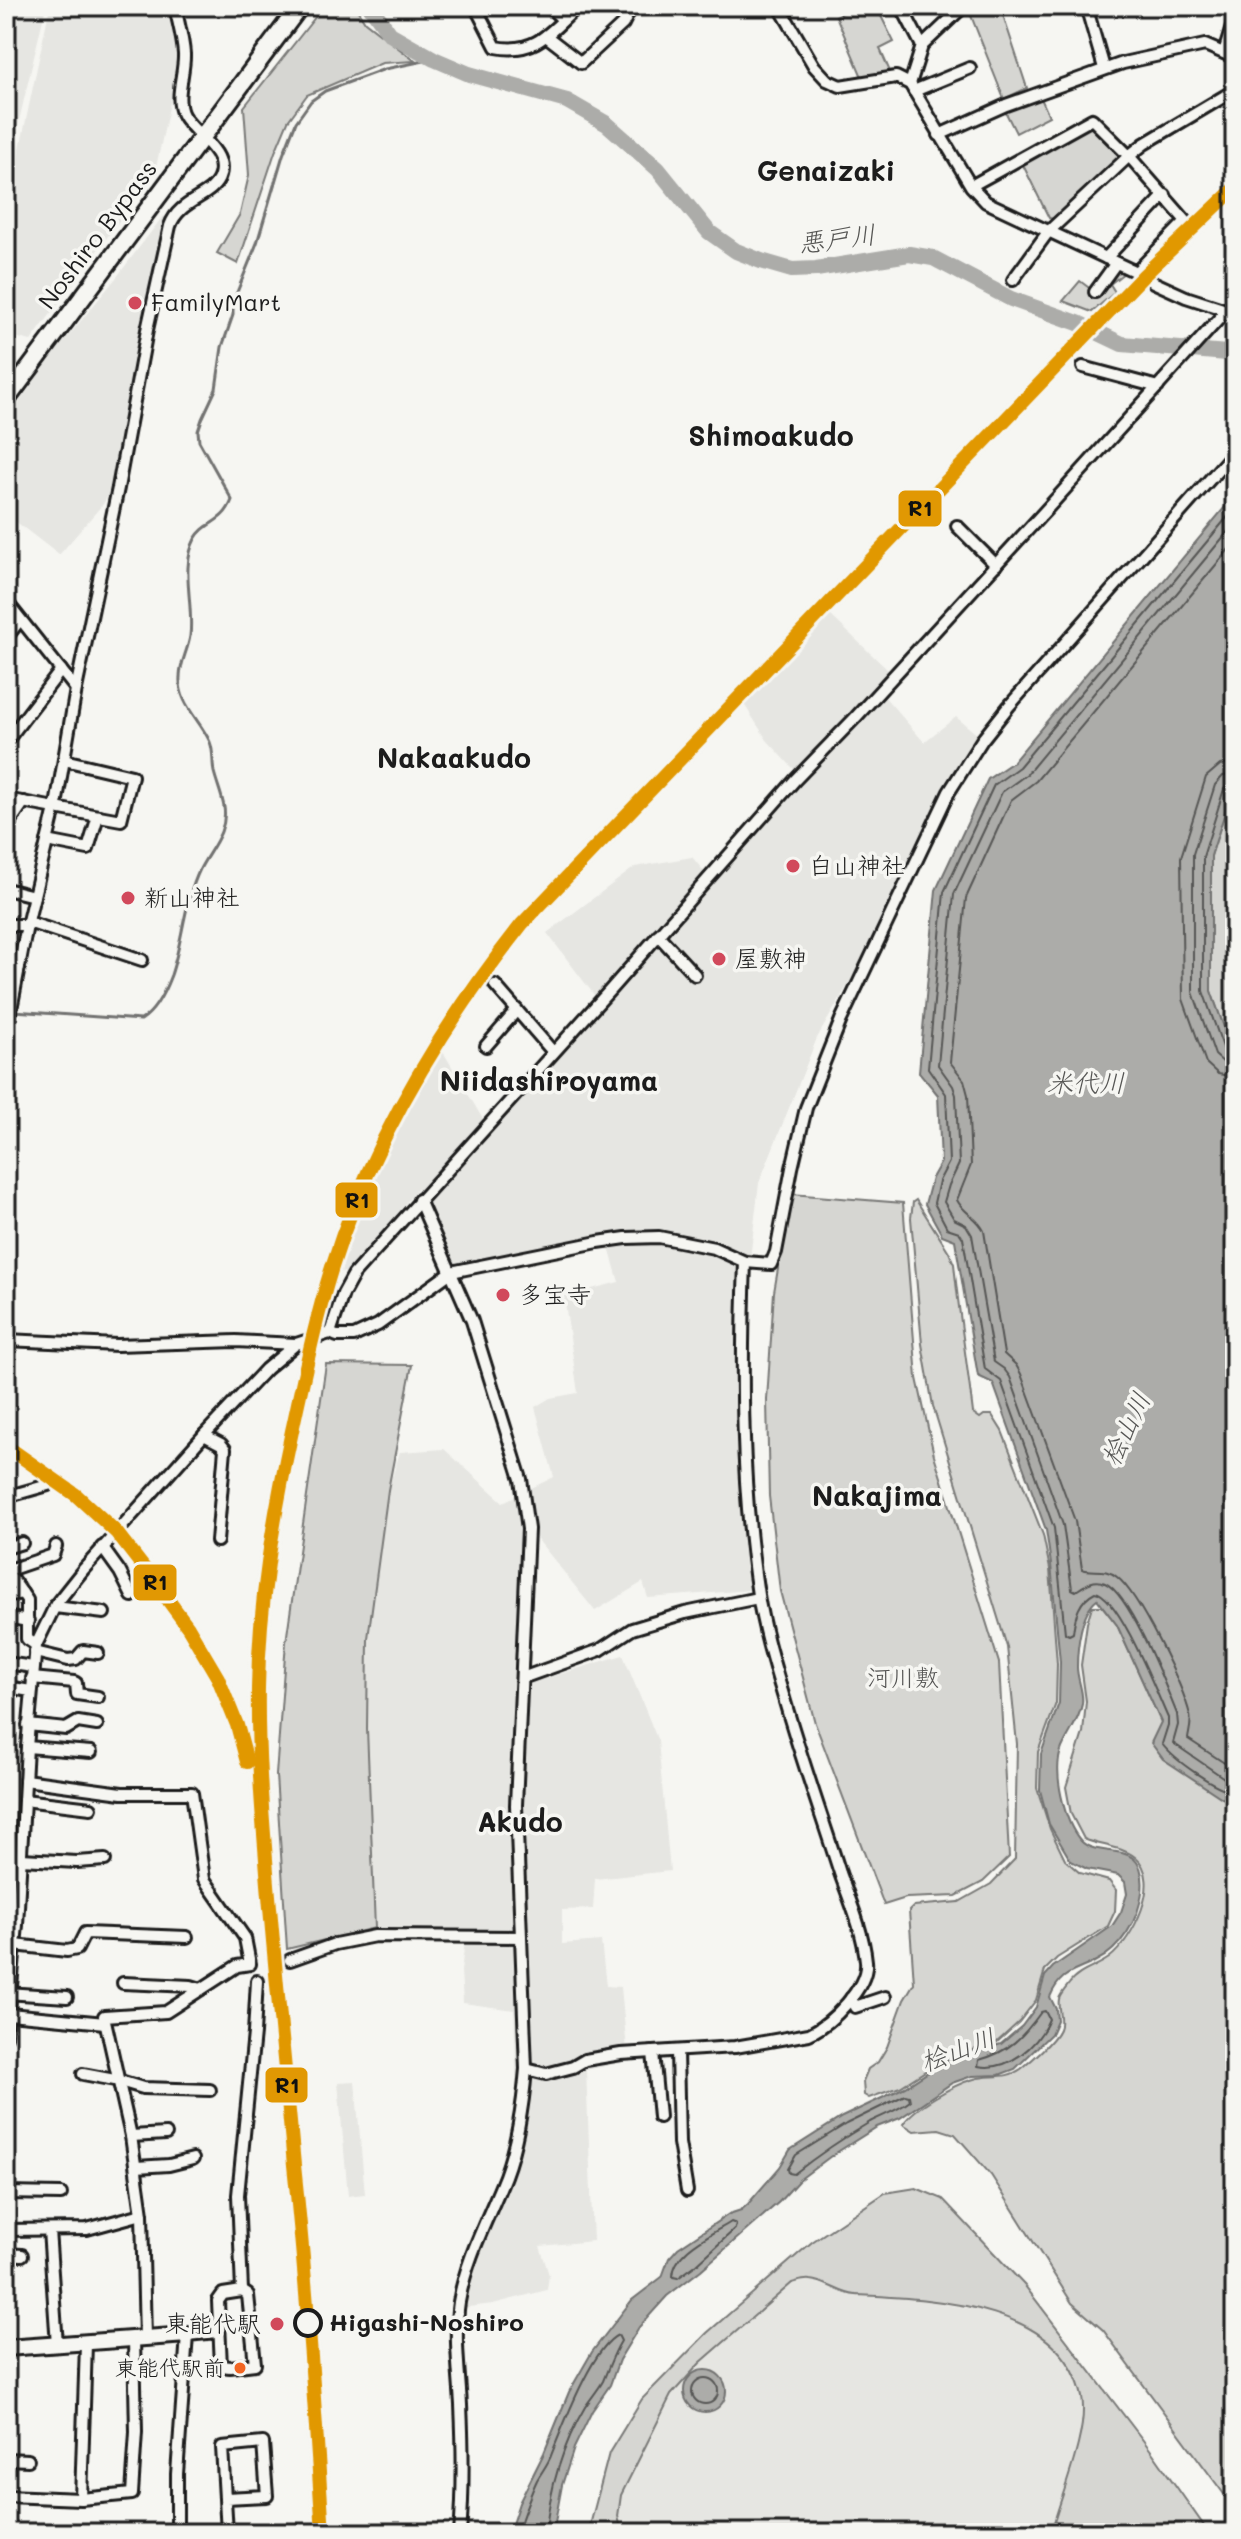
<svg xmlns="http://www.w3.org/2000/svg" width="1241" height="2539" font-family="Mali,'Klee One',sans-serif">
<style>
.built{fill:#e6e6e2}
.green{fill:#d6d6d2;stroke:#797977;stroke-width:2}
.water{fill:#acaca9;stroke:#727271;stroke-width:2}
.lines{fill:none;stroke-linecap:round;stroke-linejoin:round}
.shore{stroke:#565654;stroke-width:2}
.stream{stroke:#727271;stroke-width:3}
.river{stroke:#acaca9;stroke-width:16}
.minor-casing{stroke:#1c1c1c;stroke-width:16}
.major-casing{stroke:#1c1c1c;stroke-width:20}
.highway-casing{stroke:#1c1c1c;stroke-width:22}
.minor{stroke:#f6f6f2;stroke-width:10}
.major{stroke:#f6f6f2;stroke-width:14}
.highway{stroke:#f6f6f2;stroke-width:16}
.rail{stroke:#1c1c1c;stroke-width:3}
.rail-1-casing{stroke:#f6f6f2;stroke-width:20}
.rail-1{stroke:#e19803;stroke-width:14}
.poi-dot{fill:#d1495b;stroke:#f6f6f2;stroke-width:3}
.stop-dot{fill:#f6f6f2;stroke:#1c1c1c;stroke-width:4}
.bus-dot{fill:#f26522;stroke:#f6f6f2;stroke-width:3}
.labels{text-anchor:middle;stroke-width:7;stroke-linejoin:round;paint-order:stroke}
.bus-label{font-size:22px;fill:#1c1c1c;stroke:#f6f6f2;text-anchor:end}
.street-label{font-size:24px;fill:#1c1c1c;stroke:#f6f6f2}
.poi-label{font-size:24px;fill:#1c1c1c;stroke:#f6f6f2;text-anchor:start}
.park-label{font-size:24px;fill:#545453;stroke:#f6f6f2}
.stop-label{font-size:24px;font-weight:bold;fill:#1c1c1c;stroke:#f6f6f2;text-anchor:start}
.water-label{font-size:26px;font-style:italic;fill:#565654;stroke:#f6f6f2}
.quarter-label{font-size:28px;font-weight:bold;fill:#1c1c1c;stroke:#f6f6f2}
.line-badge{stroke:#f6f6f2;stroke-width:3}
.pale-badge-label{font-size:22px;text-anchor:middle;font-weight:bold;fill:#111}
</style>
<rect width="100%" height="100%" fill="#f6f6f2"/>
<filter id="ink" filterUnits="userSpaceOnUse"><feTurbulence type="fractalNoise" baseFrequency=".0125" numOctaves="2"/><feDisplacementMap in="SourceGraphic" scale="16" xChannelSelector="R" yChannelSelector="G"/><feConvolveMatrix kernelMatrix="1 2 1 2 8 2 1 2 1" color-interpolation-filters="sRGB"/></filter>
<g filter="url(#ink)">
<g class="built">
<path d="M6,6H46L6,176Z"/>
<path d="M50,6H167L179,61L155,172L31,341L6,335V215Z"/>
<path d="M163,216L166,218L153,280L155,330L126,465L103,504L59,555L6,514V421L48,361L116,278Z"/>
<path d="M829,614L889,671L890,673L876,687L924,742L956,717L979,736L945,787L922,830L857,969L817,1038L759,1183L749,1268L748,1454L751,1590L648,1598L643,1582L595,1611L534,1535L530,1683L623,1655L658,1741L670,1871L595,1879L593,1909L562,1910V1944L601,1941L606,1986L621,1987L628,2061L586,2070L593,2241L540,2246L549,2275L547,2290L493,2304L452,2309L466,2249L505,2157L517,2096L514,2010L463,2003L461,1971L465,1941L380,1944L375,1928L367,1729L368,1637L388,1490L400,1452L444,1449L503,1502L554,1477L535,1407L550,1398L578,1393L564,1296L619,1282L605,1234L519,1252L457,1272L418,1188L348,1274L332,1268L354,1227L405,1111L421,1080L442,1050L484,1121L595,996L547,933L635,867L692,857L712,881L804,780L767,740L742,701Z"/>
<path d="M355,2081L365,2194L348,2196L338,2082Z"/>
<path d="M809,2280L852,2294L894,2295L989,2312L1027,2326L1043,2335L1056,2347L1076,2377L1083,2401L1079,2440L1051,2533H622L618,2516L621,2495L671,2395L700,2363L792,2283Z"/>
</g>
<g class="green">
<path d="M324,6H355L365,22L415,61L382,63L307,95L288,121L275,152L238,264L217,253L240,214L249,175L244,107Z"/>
<path d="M856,6H876L894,42L880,49L891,74L862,77L836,16Z"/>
<path d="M969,6H1000L1027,88L1004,99L968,8Z"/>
<path d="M1040,96L1049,116L1016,133L1004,109Z"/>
<path d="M1091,126L1120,153L1118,159L1054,219L1049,218L1022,163Z"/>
<path d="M1115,268L1124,273L1110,284L1115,292L1092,312L1063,301L1080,281L1096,293Z"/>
<path d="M1235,781V1058L1211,991V856Z"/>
<path d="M791,1194L903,1203L917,1378L934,1455L999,1663L1009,1857L983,1882L956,1896L906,1898L884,1905L815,1723L780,1591L769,1496L767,1400L774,1292Z"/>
<path d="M916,1200L949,1252L954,1264C959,1314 967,1363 973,1413L980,1418L984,1415H992L1002,1431L1043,1535L1050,1569L1057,1664L1056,1703L1038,1752L1037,1788L1050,1829L1065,1860L1080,1873L1109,1881L1116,1890L1115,1911L1108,1926L1057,1958L1045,1970L1036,2000L1019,2022L996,2043L946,2058L900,2087L869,2098L864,2095L863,2081L868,2069L878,2062L887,2047L904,2000L914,1983L909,1911L914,1906L959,1902L991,1884L1015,1859L1017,1744L1007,1647L933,1406L922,1344L911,1218L913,1202Z"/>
<path d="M326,1364L412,1365L388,1490L368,1638L367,1729L375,1928L287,1949L276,1775L286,1642Z"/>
<path d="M1092,1606H1102L1117,1625L1161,1722L1222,1798L1235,1800V2509L1103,2330L1072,2303L991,2175L955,2134L939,2129L914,2131L903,2124C914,2107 955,2084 974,2079C990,2074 1006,2080 1021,2069C1031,2061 1054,2041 1059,2029C1063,2020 1057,2009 1059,1999C1060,1995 1066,1988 1069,1984C1078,1971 1097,1967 1109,1958C1132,1941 1164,1880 1135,1857C1121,1846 1100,1846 1084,1839L1071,1814L1066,1787L1083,1733L1086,1701L1081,1665L1087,1623Z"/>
<path d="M916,2188L943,2199L1025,2286L1152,2452L1209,2533H1051C1060,2497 1089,2432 1082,2397C1062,2303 933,2299 856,2295C840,2294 826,2281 810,2280C804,2279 797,2282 792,2283L700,2363L671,2395L621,2495L618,2516L622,2533H588L609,2453L642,2399L707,2333L812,2242L885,2193Z"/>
</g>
<g class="water">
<path d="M1235,495V781L1211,856V991L1235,1058V1800L1222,1798L1163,1759L1151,1743L1161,1722L1117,1625L1097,1599C1081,1611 1077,1648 1077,1667C1077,1680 1084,1691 1082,1704C1079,1721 1069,1732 1062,1748C1052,1771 1064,1822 1081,1841C1099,1861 1148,1835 1142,1892C1139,1919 1121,1949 1096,1961C1074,1973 1061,1971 1050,1997L1056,2009L1057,2020L1051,2034L1015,2069L999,2075L972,2076L952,2083L900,2118L877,2127L831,2156L799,2180L779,2202L701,2270L667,2296L639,2327L619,2360L610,2385L592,2411L574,2448L562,2485L553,2533H509L519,2503L544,2453L569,2392L592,2352L632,2300L662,2277L669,2258L678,2248L729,2214L741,2210L748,2204L780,2167L790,2150L842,2117L905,2087L947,2060L1001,2044L1022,2026L1036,2007L1045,1976L1053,1967L1112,1926L1121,1912L1127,1894L1125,1882L1118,1875L1087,1869L1071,1861L1049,1824L1040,1790L1041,1754L1059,1703L1060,1662L1051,1564L1046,1530L993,1383L978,1376L955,1240L942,1235L925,1204L932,1178L941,1162L938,1095L919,1072L936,890L988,779L1013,762Z"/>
<circle cx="705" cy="2391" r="21"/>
</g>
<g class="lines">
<g class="shore">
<path d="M1235,508L1019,767L994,785L944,892L928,1068L946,1094L949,1162L939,1181L934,1203L947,1228L959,1232L963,1238L985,1369L1001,1381L1054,1528L1065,1633L1069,1635L1073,1633C1075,1616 1079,1600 1095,1592C1119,1595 1157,1694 1168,1718V1725L1162,1744C1174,1760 1215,1789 1235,1792"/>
<path d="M1235,523L1027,774L1002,792L954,894L938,1065L953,1086L956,1095L959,1164L949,1185L944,1202L954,1219L966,1225L972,1235L994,1362L1004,1369L1010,1377L1063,1525L1072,1589L1076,1591C1085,1585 1094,1578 1105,1583C1130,1594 1166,1687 1177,1714L1178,1725L1173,1743L1227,1780L1235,1782"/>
<path d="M1235,542L1036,781L1011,800L966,898L950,1062L964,1080L968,1095L971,1165L957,1200C964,1214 978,1217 984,1231L1004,1354L1016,1365L1021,1374L1075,1521L1082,1569C1093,1573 1105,1567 1117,1577C1139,1594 1183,1686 1190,1715C1192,1723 1189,1731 1188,1739L1235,1770"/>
<path d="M1235,762L1220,765L1206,777L1181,857L1183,999L1206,1063L1218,1074L1235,1077"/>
<path d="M1235,774L1223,776L1215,785L1193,854V992L1215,1055L1224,1063L1235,1065"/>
<path d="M1235,784H1229L1224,789L1203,857V991L1224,1050L1228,1054L1235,1055"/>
<path d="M1045,2011L1049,2019C1038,2046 1008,2072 978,2066L979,2060C1009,2052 1023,2037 1041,2012Z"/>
<path d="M905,2095L909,2096L910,2101C897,2111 883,2115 870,2122C843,2138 818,2155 794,2174L789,2173L788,2169L796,2155L846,2124Z"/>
<path d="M731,2222L736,2224L735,2229L697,2264L678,2278L673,2277C673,2251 711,2235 731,2222Z"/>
<circle cx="705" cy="2391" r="13"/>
<path d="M517,2533C523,2515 529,2497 537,2480C542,2471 549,2463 552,2453C563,2426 593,2346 618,2335L621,2341C613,2354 609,2367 603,2381C598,2390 591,2398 585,2407C563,2444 549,2490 546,2533"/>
</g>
<path class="stream" d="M14,1011L141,1020C156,1011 165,991 171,975C183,940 184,902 200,869C210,849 228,832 224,807C222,795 217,784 214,772C212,762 214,752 210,742C200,719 178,704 180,677C180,663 188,650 190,636C194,605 180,567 195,539C205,521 223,524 232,500L199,441L198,431L202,419L216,389L222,347L233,315V302L257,243L283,155L296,122L311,101L325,91L385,69L434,59"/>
<path class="river" d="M370,6L390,34L434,59L469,74L567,101L607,124L658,169L709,232L736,251L761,261L792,270L816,269L909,254L933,258L1011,299L1078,323L1122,344L1227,353L1235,356"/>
<defs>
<g id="minor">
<path d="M475,6L496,47C536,55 552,30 578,6"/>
<path d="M549,6L563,20"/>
<path d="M779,6L814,66L827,80L840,86L896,77L910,84L971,186L986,202L1136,272L1186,221L1129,156L1092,119L971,186"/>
<path d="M901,6L922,46"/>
<path d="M1086,6L1104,68"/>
<path d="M546,36L581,63L623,24L632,6"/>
<path d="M1224,53L1235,17"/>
<path d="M910,84L922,46L964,6"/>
<path d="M914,91L970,68"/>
<path d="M939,135L1006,105L1123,63L1205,45L1235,58"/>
<path d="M1106,258L1165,195"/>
<path d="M1013,280L1048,232L1129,156L1144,144L1235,90"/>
<path d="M1153,282L1186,297L1226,310"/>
<path d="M1095,292L1116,263"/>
<path d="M1083,367L1158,387"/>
<path d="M957,526L996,565"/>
<path d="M6,601L76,689"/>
<path d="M6,638L20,620"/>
<path d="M6,742L61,670"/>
<path d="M6,799L121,820L132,776L64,760"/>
<path d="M6,828L24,802"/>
<path d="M47,841L88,849L98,816"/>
<path d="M6,889L34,896"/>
<path d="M28,922L142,960"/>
<path d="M6,925H27"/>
<path d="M658,935L695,975"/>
<path d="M6,973L18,970"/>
<path d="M495,985L553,1052"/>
<path d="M486,1046L517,1010"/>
<path d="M6,1048L9,1020L27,925L57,800L76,689L118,488L147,330L170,226C180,198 214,198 220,175C227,150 193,134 183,115C174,98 185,73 184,54C183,38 178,22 175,6"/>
<path d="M419,1200L472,1321L521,1479L528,1529L516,1805L526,2069C523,2106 518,2141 505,2176C489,2217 466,2258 459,2302C454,2335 459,2371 461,2405C463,2448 464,2490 460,2533"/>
<path d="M330,1333L343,1294L354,1274L611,989L795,780L856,717L1046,510L1235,301"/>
<path d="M6,1340L117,1345L236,1341L296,1344L330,1333L337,1336H354L378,1325L451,1272L598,1242L626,1238L659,1237L714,1248L745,1262L771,1264L776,1252L792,1168L806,1108L841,1020L949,792L982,740L1009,706L1235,451"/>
<path d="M204,1435L221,1444L225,1449L217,1541"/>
<path d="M6,1497L48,1485"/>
<path d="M102,1547L120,1572L132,1596"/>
<path d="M6,1548L22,1543"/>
<path d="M6,1570L27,1600V1639L36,1645"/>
<path d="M6,1571L53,1555L56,1546"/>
<path d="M6,1596L22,1593"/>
<path d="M55,1607L104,1613"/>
<path d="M6,1617L28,1621"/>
<path d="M35,1652L68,1660L76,1659L83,1651L98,1653"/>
<path d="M6,1663L33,1667"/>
<path d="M32,1678L74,1682L76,1683L77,1694L98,1697"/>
<path d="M522,1678L600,1650L632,1629L685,1613L758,1598"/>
<path d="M6,1687L31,1691"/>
<path d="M28,1725L66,1729L78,1722L97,1725"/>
<path d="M27,1747L91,1752"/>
<path d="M25,1780L122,1793H192L204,1879L245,1938L250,1964L237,1966L166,2012L104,2016L131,2136L142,2214L145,2338"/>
<path d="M24,1800L91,1808"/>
<path d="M21,1859L77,1862L105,1860"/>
<path d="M15,1945L67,1951L77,1949L85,1933L187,1937"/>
<path d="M290,1960L335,1944L375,1936L521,1937"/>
<path d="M123,1983L191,1986L201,1989"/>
<path d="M6,1993L67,1997"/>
<path d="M851,1998L855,2007L885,1997"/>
<path d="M9,2014L105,2023"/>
<path d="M6,2037L17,1925L27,1747L36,1645L56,1604L83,1570L204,1435L266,1369L296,1344"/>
<path d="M677,2051L679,2143L687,2191"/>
<path d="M653,2052L659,2117"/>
<path d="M526,2069L546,2074L573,2067L585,2060L621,2054L735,2047L809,2034C831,2024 869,1987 866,1961C863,1931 850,1901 840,1873C823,1820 804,1766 788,1712C777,1674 764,1634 758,1595C741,1484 741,1373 745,1262"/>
<path d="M83,2074L120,2081L143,2088L210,2090"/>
<path d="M131,2136L166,2134"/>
<path d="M136,2167L169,2165L193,2159"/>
<path d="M6,2193L61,2194"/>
<path d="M6,2230L87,2229L142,2214"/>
<path d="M49,2230L57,2345"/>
<path d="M6,2254L22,2255"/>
<path d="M242,2291L238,2195L254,2033L257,1981"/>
<path d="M242,2291L248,2295L255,2364L230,2367L221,2366L218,2301L223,2294Z"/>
<path d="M6,2459L28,2460"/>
<path d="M6,2496L81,2499L132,2494L136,2432L134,2339"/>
<path d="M226,2498L267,2496L263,2443L222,2447L227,2533"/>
<path d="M81,2499L86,2344"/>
<path d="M177,2533V2474L187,2335L218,2332"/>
</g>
<path id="major" d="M6,2348L187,2335"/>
<path id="highway" d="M6,400L300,6"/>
</defs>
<use href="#minor" class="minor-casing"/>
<use href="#major" class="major-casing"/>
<use href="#highway" class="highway-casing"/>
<use href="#minor" class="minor"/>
<use href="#major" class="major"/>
<use href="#highway" class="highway"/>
<path class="rail" d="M270,1912C264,1838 257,1763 258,1689C259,1601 274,1516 292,1431C304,1376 315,1320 332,1266C373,1141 441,1027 522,924L1143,276L1235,188"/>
<defs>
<g id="rail-1">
<path d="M6,1446L76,1495L116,1532L154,1581L188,1627L218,1678L237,1725L247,1762"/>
<path d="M323,2533C315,2410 307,2287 294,2165C285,2067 275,1970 267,1872C262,1811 257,1749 258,1688C259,1601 274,1515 292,1431C304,1376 315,1321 332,1267C371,1142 441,1027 522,924L1143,276L1235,188"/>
</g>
</defs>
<use href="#rail-1" class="rail-1-casing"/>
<use href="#rail-1" class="rail-1"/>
</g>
</g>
<g class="poi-dot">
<circle cx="135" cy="303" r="8"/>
<circle cx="793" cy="866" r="8"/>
<circle cx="128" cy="898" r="8"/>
<circle cx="719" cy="959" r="8"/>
<circle cx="503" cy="1295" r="8"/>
<circle cx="277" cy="2324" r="8"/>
</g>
<circle class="stop-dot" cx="308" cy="2323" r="13"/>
<circle class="bus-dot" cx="240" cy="2368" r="7"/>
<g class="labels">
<g class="bus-label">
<text x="225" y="2376">東能代駅前</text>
</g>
<g class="street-label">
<text transform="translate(98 235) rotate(-53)" y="8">Noshiro Bypass</text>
</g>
<g class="poi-label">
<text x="151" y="311">FamilyMart</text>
<text x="809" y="874">白山神社</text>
<text x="144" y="906">新山神社</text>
<text x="735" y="967">屋敷神</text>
<text x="519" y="1303">多宝寺</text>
<text x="261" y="2332" text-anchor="end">東能代駅</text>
</g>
<g class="park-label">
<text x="903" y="1686">河川敷</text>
</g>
<g class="stop-label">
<text x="329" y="2331">Higashi-Noshiro</text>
</g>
<g class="water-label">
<text transform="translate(837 239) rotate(-7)" y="9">悪戸川</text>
<text x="1086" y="1092">米代川</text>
<text transform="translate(1126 1429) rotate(-64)" y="9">桧山川</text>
<text transform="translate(958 2050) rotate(-20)" y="9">桧山川</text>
</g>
<g class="quarter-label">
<text x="826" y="181">Genaizaki</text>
<text x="771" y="446">Shimoakudo</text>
<text x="454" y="768">Nakaakudo</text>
<text x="549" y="1091">Niidashiroyama</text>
<text x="877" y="1506">Nakajima</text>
<text x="520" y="1832">Akudo</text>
</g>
</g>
<g class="line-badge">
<rect x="897" y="489" width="46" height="39" rx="8" fill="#e19803"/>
<rect x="334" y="1181" width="45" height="38" rx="8" fill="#e19803"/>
<rect x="132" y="1563" width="46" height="39" rx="8" fill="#e19803"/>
<rect x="264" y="2066" width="45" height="38" rx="8" fill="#e19803"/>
</g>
<g class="pale-badge-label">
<text x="920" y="516">R1</text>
<text x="357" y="1208">R1</text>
<text x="155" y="1590">R1</text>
<text x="287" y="2093">R1</text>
</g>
<rect width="1241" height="2539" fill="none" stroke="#f6f6f2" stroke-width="32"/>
<rect x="16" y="16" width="1209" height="2507" fill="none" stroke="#1c1c1c" stroke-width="3" filter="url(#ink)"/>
</svg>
